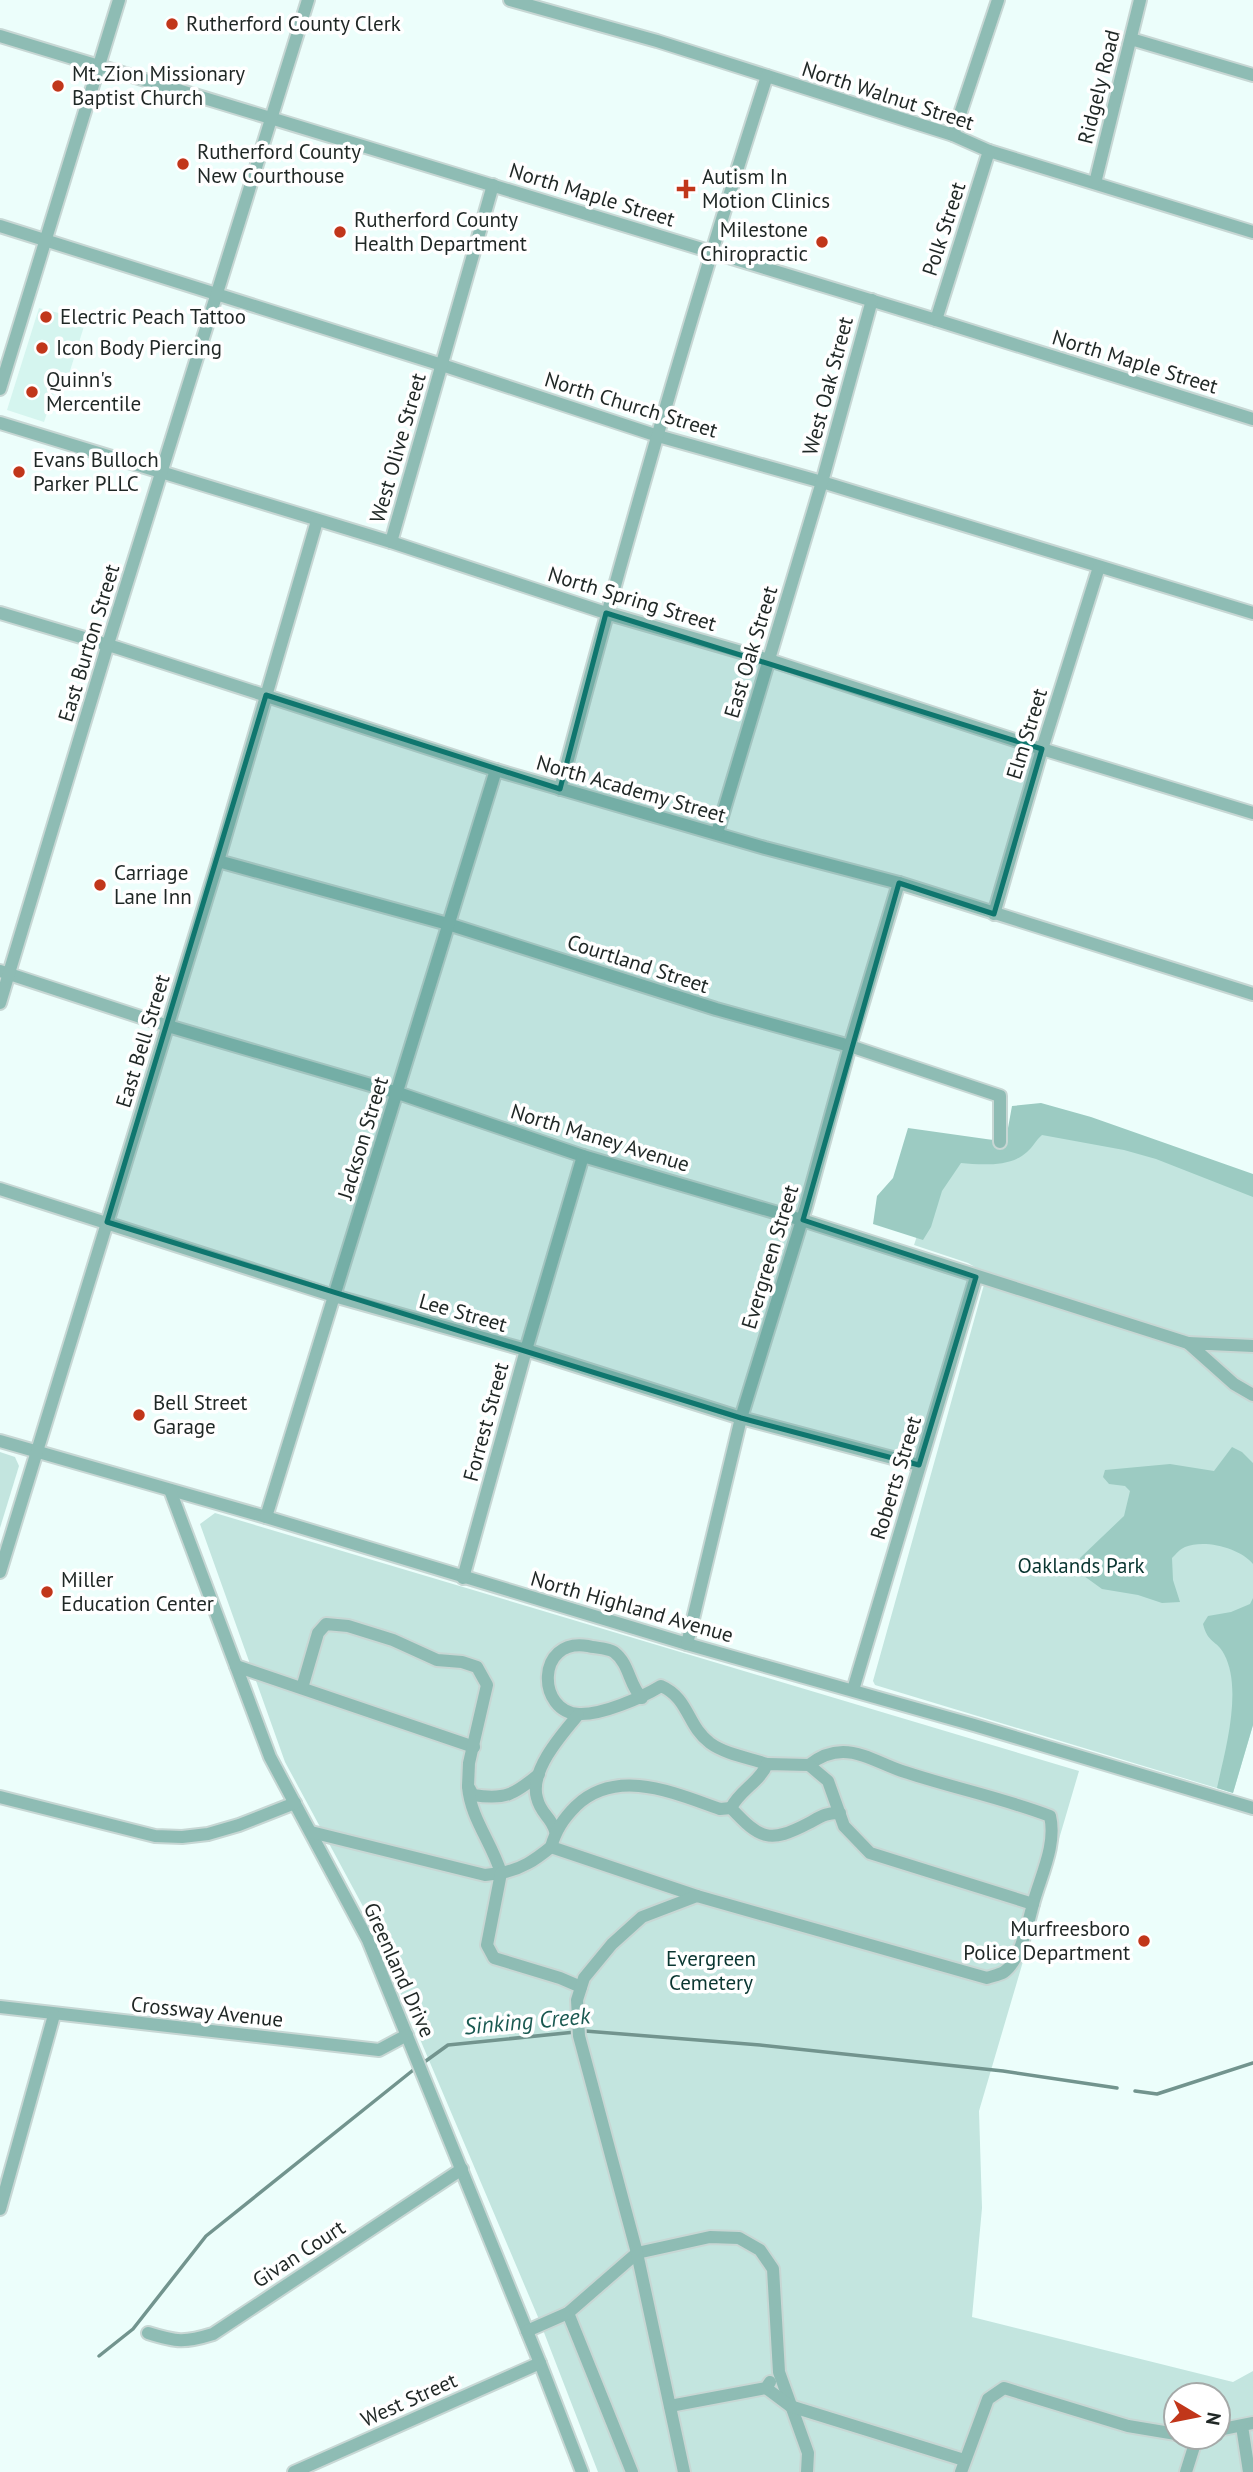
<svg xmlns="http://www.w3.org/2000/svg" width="1253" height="2472" font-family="'PT Sans',sans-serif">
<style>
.built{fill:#d5f5ef}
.green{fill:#c3e5df;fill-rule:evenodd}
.forest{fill:#9ccbc2}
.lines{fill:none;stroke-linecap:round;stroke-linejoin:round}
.stream{stroke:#72948e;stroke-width:3.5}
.minor-casing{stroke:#c7d7d4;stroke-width:16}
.minor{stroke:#8ebcb4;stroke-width:12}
.marked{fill:#0f766e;fill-opacity:0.2;stroke:#0f766e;stroke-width:5;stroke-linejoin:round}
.poi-dot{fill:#c1361a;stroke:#fff;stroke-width:2.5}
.labels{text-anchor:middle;stroke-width:7;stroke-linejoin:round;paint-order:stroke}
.poi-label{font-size:21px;fill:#1f2725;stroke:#fff;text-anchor:start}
.street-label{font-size:21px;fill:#1f2725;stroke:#fff}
.park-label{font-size:21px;fill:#0a3631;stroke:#fff}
.water-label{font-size:23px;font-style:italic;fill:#1a5951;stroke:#fff}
</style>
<rect width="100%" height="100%" fill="#ecfefb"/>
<path class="built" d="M39,308L86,320L69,374L61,372L44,422L7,410Z"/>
<g class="green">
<path d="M1012,1109L1253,1190V1725L1233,1793L875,1685L873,1681L987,1274L968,1263L914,1245L948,1142L1007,1139Z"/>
<path d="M0,1452L15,1457L19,1466L0,1528Z"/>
<path d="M215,1513L1079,1771L979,2111L982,2208L972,2317L1233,2382L1253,2371V2472H598L538,2317L366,1912L285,1762L200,1524ZM1176,2395H1218V2437H1176Z"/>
</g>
<g class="forest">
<path d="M1041,1103L1091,1117L1253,1174V1197L1156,1159L1124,1150L1042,1135C1036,1140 1033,1147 1027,1152C1011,1167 982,1165 961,1163L942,1191L931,1227L923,1240L873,1224L877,1196L893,1178L908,1128L993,1140L1006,1139L1012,1106Z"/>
<path d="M1232,1447L1242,1452L1253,1463V1564C1240,1548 1205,1539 1185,1547C1180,1549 1176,1554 1172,1558L1173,1580L1180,1602L1162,1603L1138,1595L1102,1589L1084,1576L1080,1558L1124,1516L1130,1491L1125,1486L1109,1484L1103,1477L1105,1470L1170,1464L1214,1471Z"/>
<path d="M1253,1598V1725L1233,1793L1217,1788C1225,1751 1243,1689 1224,1654C1217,1640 1208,1644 1203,1624L1208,1616L1231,1612L1250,1604Z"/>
</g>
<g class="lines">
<g class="stream">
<path d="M423,2063L448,2045L585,2031L760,2045L1003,2071L1117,2088"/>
<path d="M1135,2091L1157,2094L1253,2063"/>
<path d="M99,2356L133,2329L206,2236L417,2067"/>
</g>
<defs>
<g id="minor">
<path d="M510,0L657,41L953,135L989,151L1253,232"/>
<path d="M0,36L936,320L1253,419"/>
<path d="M1131,39L1253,75"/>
<path d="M953,135L998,0"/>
<path d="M1095,183L1140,0"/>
<path d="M0,226L442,365L658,436L822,482L1253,613"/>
<path d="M936,320L989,151"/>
<path d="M0,389L119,0"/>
<path d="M0,423L391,542L606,613L769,660L1042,749L1253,813"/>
<path d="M391,542L493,185"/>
<path d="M0,613L118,648L496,770L765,848L899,883L1253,994"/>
<path d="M560,789C623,550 691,312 767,76"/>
<path d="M717,833L822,482L872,300"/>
<path d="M218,861L448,924L716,1009L850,1046L1000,1096V1142"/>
<path d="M994,914L1042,749L1099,567"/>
<path d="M0,971L168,1026L398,1093L583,1156L802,1220L1188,1343"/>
<path d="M0,1003L108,644L308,0"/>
<path d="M0,1189L334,1296L526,1350L741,1418L919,1465"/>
<path d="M1253,1346L1188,1343L1234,1384L1253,1395"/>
<path d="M0,1441L266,1517L687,1644L974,1725L1253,1808"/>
<path d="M170,1490L270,1757L368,1940L540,2363L582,2472"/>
<path d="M266,1517L496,770"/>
<path d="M0,1572L218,861L317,521"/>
<path d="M463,1578L526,1350L583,1156"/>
<path d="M687,1644L741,1418L806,1207L850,1046L899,883"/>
<path d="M236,1666L474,1747"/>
<path d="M302,1688L318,1633L326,1624L348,1626L393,1640L437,1660L462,1662L477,1667L487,1685L469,1763L468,1786L473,1795C505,1800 514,1795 539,1774"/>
<path d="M853,1690L976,1277"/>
<path d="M642,1698C629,1686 630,1664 614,1652C608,1648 595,1648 588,1646C535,1637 537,1713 579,1714C602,1715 641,1698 661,1686C689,1698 687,1726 710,1743C725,1754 749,1758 767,1764"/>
<path d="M809,1765C819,1757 830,1752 843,1752C864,1752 885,1766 905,1772C953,1788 1003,1798 1050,1816C1057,1845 1040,1877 1033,1904"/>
<path d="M0,1797L155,1836L182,1837L208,1834L239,1825L295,1803"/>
<path d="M555,1831C551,1816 541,1815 537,1798C529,1771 562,1734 578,1715"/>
<path d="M311,1832L485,1875L501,1873C491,1841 471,1819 468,1787"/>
<path d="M551,1847C535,1860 522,1869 501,1873L487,1945L494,1958L560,1978L581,1987"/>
<path d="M697,1896L551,1847C556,1830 563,1819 576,1806C617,1767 674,1793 720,1809L731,1808"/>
<path d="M0,2007L379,2050L407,2035"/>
<path d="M0,2209L54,2015"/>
<path d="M568,2313L632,2472"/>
<path d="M527,2331L568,2313L637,2253L710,2237L739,2238L760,2250L773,2269L779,2372L808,2453L807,2472"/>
<path d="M148,2333C177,2342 184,2343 213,2334L462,2169"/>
<path d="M766,2388L790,2406L964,2460"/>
<path d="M670,2406L766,2388L770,2382"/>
<path d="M1242,2426L1249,2472"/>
<path d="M1218,2430L1253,2423"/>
<path d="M294,2472L540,2363"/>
<path d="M684,2472L637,2253L579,2036L577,2000L584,1978L612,1944L642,1917L697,1896L987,1978C992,1976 999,1975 1004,1972C1020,1961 1028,1923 1033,1904L870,1853L844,1826L828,1781L809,1765L767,1764C761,1781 740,1790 731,1808C760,1839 769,1844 809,1823C820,1817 827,1812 840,1813"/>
<path d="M961,2472L988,2399L1004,2388L1128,2426L1176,2434"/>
<path d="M1186,2472L1197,2437"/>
</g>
</defs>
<use href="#minor" class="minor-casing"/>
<use href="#minor" class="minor"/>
</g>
<path class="marked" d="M606,613L1042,749L994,914L899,883L803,1220L976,1277L919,1465L741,1418L107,1222L266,695L560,789Z"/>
<g class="poi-dot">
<circle cx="172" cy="24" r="7"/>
<circle cx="58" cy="86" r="7"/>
<circle cx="183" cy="164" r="7"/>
<path d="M682.5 178.5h7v7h7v7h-7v7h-7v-7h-7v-7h7z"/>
<circle cx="340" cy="232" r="7"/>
<circle cx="822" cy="242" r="7"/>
<circle cx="46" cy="317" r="7"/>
<circle cx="42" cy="348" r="7"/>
<circle cx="32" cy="392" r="7"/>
<circle cx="19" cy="472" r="7"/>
<circle cx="100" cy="885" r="7"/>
<circle cx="139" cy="1415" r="7"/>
<circle cx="47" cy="1592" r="7"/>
<circle cx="1144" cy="1941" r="7"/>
</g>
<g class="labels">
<g class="poi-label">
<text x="186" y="31">Rutherford County Clerk</text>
<text x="72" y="81">Mt. Zion Missionary<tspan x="72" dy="24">Baptist Church</tspan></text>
<text x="197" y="159">Rutherford County<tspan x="197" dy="24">New Courthouse</tspan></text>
<text x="702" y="184">Autism In<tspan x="702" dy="24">Motion Clinics</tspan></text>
<text x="354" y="227">Rutherford County<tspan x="354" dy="24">Health Department</tspan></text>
<text x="808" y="237" text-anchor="end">Milestone<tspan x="808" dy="24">Chiropractic</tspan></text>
<text x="60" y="324">Electric Peach Tattoo</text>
<text x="56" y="355">Icon Body Piercing</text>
<text x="46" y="387">Quinn's<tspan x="46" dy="24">Mercentile</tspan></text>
<text x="33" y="467">Evans Bulloch<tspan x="33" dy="24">Parker PLLC</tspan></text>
<text x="114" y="880">Carriage<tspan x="114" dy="24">Lane Inn</tspan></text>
<text x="153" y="1410">Bell Street<tspan x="153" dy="24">Garage</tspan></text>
<text x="61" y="1587">Miller<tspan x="61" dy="24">Education Center</tspan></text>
<text x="1130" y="1936" text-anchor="end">Murfreesboro<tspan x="1130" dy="24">Police Department</tspan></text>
</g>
<g class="street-label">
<text transform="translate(1099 87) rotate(-76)" y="7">Ridgely Road</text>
<text transform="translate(888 96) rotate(18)" y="7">North Walnut Street</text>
<text transform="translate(592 195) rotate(17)" y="7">North Maple Street</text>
<text transform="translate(944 229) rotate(-72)" y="7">Polk Street</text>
<text transform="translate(1135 362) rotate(17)" y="7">North Maple Street</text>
<text transform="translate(828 386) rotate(-75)" y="7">West Oak Street</text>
<text transform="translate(631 405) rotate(17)" y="7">North Church Street</text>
<text transform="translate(398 448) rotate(-74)" y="7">West Olive Street</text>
<text transform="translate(632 599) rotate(17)" y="7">North Spring Street</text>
<text transform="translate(89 643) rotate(-73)" y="7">East Burton Street</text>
<text transform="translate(751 652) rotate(-73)" y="7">East Oak Street</text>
<text transform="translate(1027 734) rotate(-73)" y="7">Elm Street</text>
<text transform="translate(631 789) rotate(16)" y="7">North Academy Street</text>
<text transform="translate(638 964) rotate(18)" y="7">Courtland Street</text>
<text transform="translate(143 1041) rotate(-73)" y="7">East Bell Street</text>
<text transform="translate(363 1138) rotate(-73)" y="7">Jackson Street</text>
<text transform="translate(600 1138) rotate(17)" y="7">North Maney Avenue</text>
<text transform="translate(770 1257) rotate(-73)" y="7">Evergreen Street</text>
<text transform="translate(463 1313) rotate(16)" y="7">Lee Street</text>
<text transform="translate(486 1422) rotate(-75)" y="7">Forrest Street</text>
<text transform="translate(896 1478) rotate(-73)" y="7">Roberts Street</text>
<text transform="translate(632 1607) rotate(16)" y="7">North Highland Avenue</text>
<text transform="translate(399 1970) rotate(66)" y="7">Greenland Drive</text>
<text transform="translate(207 2012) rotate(6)" y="7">Crossway Avenue</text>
<text transform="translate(299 2254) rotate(-33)" y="7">Givan Court</text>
<text transform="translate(409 2400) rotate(-24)" y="7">West Street</text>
</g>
<g class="park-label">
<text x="1081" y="1573">Oaklands Park</text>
<text x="711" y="1966">Evergreen<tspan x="711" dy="24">Cemetery</tspan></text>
</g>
<g class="water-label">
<text transform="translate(527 2021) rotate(-5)" y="8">Sinking Creek</text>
</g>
</g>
<g transform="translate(1197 2416) rotate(100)"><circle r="33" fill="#ffffff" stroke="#a5a9a8" stroke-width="2"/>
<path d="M0-5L12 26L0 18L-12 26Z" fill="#c1361a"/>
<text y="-10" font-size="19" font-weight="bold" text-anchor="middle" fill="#1f2725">N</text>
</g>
</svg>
